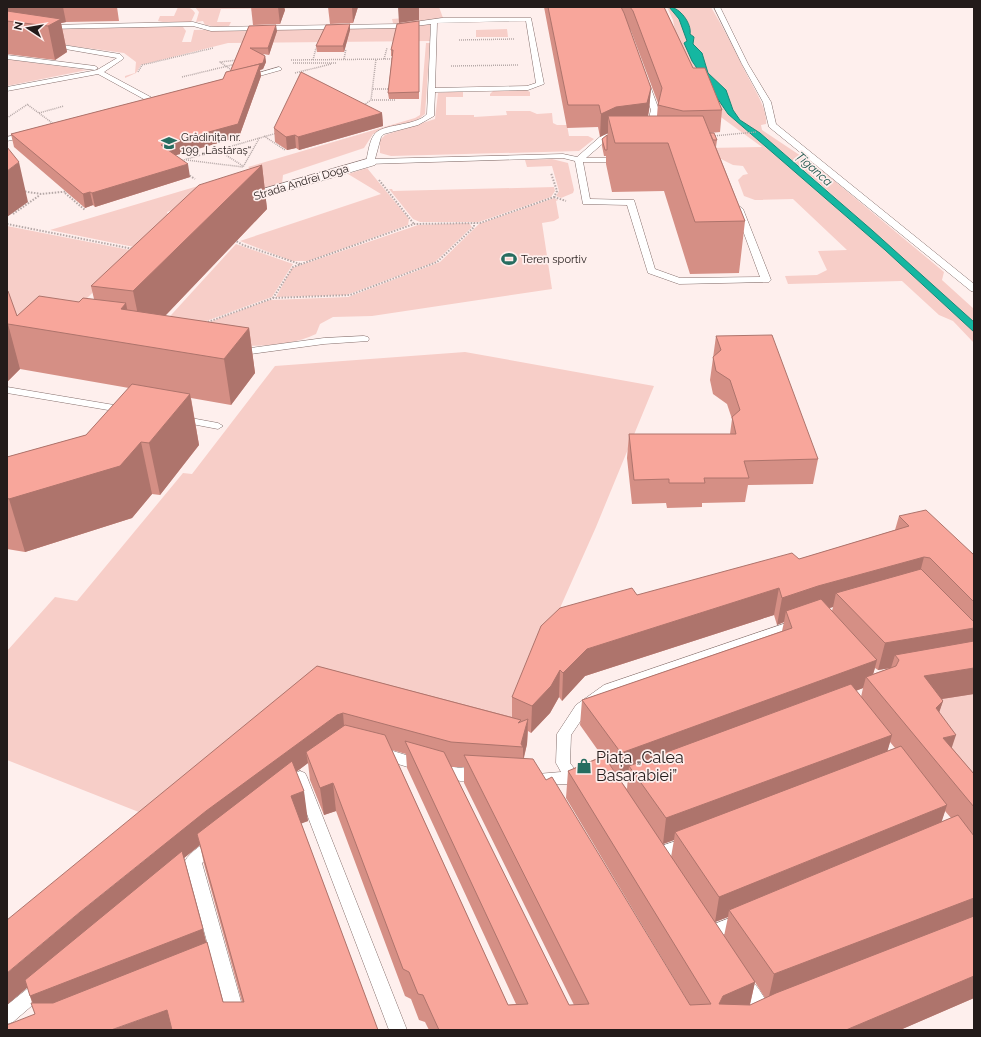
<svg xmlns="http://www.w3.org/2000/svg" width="981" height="1037" font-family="Raleway,sans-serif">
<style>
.green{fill:#f7cec8}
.water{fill:#15b7a1;stroke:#198878}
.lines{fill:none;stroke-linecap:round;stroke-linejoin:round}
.lane-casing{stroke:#86706d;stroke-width:1}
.street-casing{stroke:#86706d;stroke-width:1}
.path-far1{stroke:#b5a8a7;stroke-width:1.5;stroke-dasharray:1 1;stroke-linecap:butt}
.path{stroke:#b5a8a7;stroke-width:2;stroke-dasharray:1.5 1.5;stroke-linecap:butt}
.lane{fill:#fff;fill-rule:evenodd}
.street{fill:#fff;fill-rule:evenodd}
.wall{fill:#d58f85;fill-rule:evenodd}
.shaded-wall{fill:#ae746c}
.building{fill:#f8a69b;stroke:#ae746c}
.labels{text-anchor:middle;stroke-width:3.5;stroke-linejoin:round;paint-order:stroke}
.far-poi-label{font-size:11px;fill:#231b1a;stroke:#feefed;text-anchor:start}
.far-street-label{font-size:11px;fill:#231b1a;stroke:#feefed}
.far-water-label{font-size:12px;font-style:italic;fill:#1a544a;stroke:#feefed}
.near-poi-label{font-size:16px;fill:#231b1a;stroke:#feefed;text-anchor:start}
</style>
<rect width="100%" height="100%" fill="#feefed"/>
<g class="green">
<path d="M178,7C185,7 191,6 195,13L191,22H163L158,21L160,16H174Z"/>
<path d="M195,7H398L221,9L217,22H231L229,26L218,27L205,25L203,21L196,22L199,12Z"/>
<path d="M405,7H439L443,18L400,24L393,23L392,19L405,18Z"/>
<path d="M667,7H669L679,19L687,41L684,43L728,114L885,250L974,332V343L953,321L939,315L902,281L788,284L785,276L817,275L827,270L818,251L847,250L793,199L755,200L744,196L738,180L743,175L748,174L743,166L733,165L719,158L655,149L762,147L718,115L700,78L677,42L673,20Z"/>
<path d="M673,7H711C723,27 733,47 743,67C750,83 768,107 766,124L761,125L762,130L819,168L944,272L942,280L974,309V322L819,183L760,133L744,124L733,110L726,90L708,73L702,53L693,44L694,37L690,34C692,22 681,14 673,7Z"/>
<path d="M430,24V41L228,43L141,65L136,73L125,78V76L135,73L136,62L124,53L27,40L37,30L86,27L85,29C116,28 146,26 177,26L183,27L186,31L182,42H191L194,30L391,28Z"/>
<path d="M507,29L508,37H476V30Z"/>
<path d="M426,43H430L425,114L416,121L373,134L364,148L283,175L282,184L261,190L247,187L167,212L170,219L139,248L50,230L252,170L248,167L415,118L420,115Z"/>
<path d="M7,59L87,70L7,86Z"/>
<path d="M494,90H526L530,92V96H490V94Z"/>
<path d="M461,91L463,92V97H446V115H474V117L507,115L506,111H530L537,114L552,113L553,123L557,125H567L569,136H588L594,139L579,151L391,156L380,153V140L385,135L435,119L438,93Z"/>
<path d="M552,159L568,163L574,190L573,193L561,198L556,196L559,191L552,166L527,167L525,160Z"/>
<path d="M367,168L409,219L408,225L308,261H292L240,241L381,194L348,174Z"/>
<path d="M554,187L555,191L551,197L479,222H420L413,219L389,189H392L393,191Z"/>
<path d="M554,198L558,200L556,201L559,218L554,221L542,223L552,289L372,316L333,317L320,324L316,334C273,355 211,342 165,338L270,300L348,297L440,262L479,224Z"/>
<path d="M469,223L472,227L435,262L352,293L345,295L276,297L292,268L418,225Z"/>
<path d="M7,226L135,251L83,302L7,318Z"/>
<path d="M236,244L293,264L272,297L160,338L151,337Z"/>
<path d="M465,352L654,386L596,527L540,653L512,724L357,700L159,820L7,760V651L55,597L77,601L183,473L192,474L275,366Z"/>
<path d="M974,694V813L918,706L947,698Z"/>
</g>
<path class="water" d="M669,7C680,7 692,24 690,34L694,37L693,44L702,53L708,73L726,90L733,110L740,120L760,133L873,231L974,322V332L885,250L728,114L692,61L684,43L687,41L679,19Z"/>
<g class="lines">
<defs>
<g id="lane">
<path d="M714,7H720L748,64L771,102L776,124L974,284V292L971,291L769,127L763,102L742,64Z"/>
<path d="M442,18H531L544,84L528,90L435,92L434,116L418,125L384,134L381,137L375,159L563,154L577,157L602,135L619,131V135L608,139L586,158H624V162H583L590,199L634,200L655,269L680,278L760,277L735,209L739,206L743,209L771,280L769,282L679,284L648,273L627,205L583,204L575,161L563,158L367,164L366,162C368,154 369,142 374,135C381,123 415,127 427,114L431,24L400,28L211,31L193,26L46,29L43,27L46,25L193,22L211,27L400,24ZM526,21L536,83L527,86L435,88L437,23Z"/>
<path d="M50,43L120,54L124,58L123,59L104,72L158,101L151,103L98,74L7,91V87L97,70L117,58L48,46L47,45Z"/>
<path d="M7,55L95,66L98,68L95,70L7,59Z"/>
<path d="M279,67L281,68V70L245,80L241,78Z"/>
<path d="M642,81L649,83L659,110L654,129L650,131L646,129L651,110L641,83Z"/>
<path d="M28,132H31V136L7,141V137Z"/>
<path d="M364,336L368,337L369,339L368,341L324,344L236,356L231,353L236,350L324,338Z"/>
<path d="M7,387L126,407L131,410L126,413L7,393Z"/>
<path d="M180,416L218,423L223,426L218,429L176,421L175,419L176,417Z"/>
<path d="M798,619L803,621L805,624L803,627L614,693L586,713L571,735L570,763L576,771L585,772L587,776L585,780L572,784L530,785L525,783L523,779L525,775L561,772L556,763L557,734L576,705L604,685Z"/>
<path d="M393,751L426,761L428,765L426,769L421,771L388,761L386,757L388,753Z"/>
<path d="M440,764C455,769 470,767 484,772L486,776L484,780C469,785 449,779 435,774L433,770L435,766Z"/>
<path d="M300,771L305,773L307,777L407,1030H389L297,788L286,794L281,792L278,788C282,780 292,774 300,771Z"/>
<path d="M688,837L694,838L696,843L694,848L658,861L652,859L650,854L652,849Z"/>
<path d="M214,839L220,840L222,845L220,850L202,863L249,1030H231L185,861C190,852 204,842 214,839Z"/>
<path d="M740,914L746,916L748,921L746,926L710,940L704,938L702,933L704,928Z"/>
<path d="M742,973C754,978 766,1000 772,1012L769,1018L763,1020L757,1018L736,986L733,981L736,976Z"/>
<path d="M43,978L49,981L52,986L49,991L13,1022L7,1024V1005L37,981Z"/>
</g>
<path id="street" d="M370,158L375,159L377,162L375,165L236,206L231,204L228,201L231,198Z"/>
</defs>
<use href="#lane" class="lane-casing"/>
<use href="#street" class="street-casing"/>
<g class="path-far1">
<path d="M459,40L514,39"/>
<path d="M344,59L346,49"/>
<path d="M384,59L387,48"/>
<path d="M291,60L394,59"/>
<path d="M313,60L316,48"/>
<path d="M293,63H336"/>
<path d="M451,66L518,65"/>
<path d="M230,69L220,62L238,60"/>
<path d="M138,72L142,65L213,48"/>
<path d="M295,73L331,64"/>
<path d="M182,77L236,64"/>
<path d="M373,89H391"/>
<path d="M372,100H395"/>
<path d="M28,105L55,125"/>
<path d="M364,105L371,100L376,59"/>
<path d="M39,113L64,106"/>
<path d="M7,118L28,104"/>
<path d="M264,136L285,150"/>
<path d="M713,136L756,132"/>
<path d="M218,150L243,166"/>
<path d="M186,160L243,167L260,137"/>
<path d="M180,161L277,133"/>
</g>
<g class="path">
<path d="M187,174L195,179"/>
<path d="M379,180L414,224"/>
<path d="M22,191L41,194L71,191"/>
<path d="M65,193L85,210"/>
<path d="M554,197L566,201"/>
<path d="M13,214L40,195"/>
<path d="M7,224L133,249"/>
<path d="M234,240L243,245L300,264"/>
<path d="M273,298L293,267L414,224L480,223L554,197L557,191L551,173"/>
<path d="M205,323L273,298L350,295L437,262L474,227V223"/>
</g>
<use href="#lane" class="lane"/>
<use href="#street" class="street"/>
</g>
<g class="wall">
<path d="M7,7H117L119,21L66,22L61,23L67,52L55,60L7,54Z"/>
<path d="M251,7H284L285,10L280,24L253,25Z"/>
<path d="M328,7H358L353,23L330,24Z"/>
<path d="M544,7H664L693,68L722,110L720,132L710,133L717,140L716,147L745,221L739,273L690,274L664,191L612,192L606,164V156H604L602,146V139L607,135L608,133L600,137L598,127L567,128ZM629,28L631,31L658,103L657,116H648L649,110L651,88Z"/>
<path d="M419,21V99H389L388,93L392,56H391V50Z"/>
<path d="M350,24V30L344,52H317L316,46Z"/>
<path d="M249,26L277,31L269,55L263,54L265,56L266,62L263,69L260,70L261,76L239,137L175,155L190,177L95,207L93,205L85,208L14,147L11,134L223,79L230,72Z"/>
<path d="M382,113L383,126L299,150L296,148L287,150L275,142L274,128Z"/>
<path d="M262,165L267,209L165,316L249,328L255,373L231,405L191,398L199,445L160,495L152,494L132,518L25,552L7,549V457L86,435L129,388L20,369L7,382V291L17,316L94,299L91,286Z"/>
<path d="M716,336L818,459L813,484L748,485L745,502L702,503V507L667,508L666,503L632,504L627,458L629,434H730L732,419L727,404L713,394L710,380Z"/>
<path d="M899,516L974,555V694L942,699L943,701L939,712L952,748L974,774V998L900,1030H429L425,1022L419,1020L411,999L405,996L336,811L324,815L310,780L308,763L296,772L308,821L301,823L378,1030L35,1014L32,1003L30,996L317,666L512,717V697L637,595L799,559L895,530ZM833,607L832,611L829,608ZM774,615L777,625L784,622L782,631L582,700L580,725L602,756L568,771L566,798L690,1005L546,780L524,758L527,744L528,731L531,733L550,713L559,697L562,701L585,676ZM875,668L878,670L890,668L873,674ZM863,688L861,697L856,691ZM890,742L895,748L887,751ZM392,750L406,754L407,768L516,1004L508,1005ZM451,767H464V783L574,1005H569ZM628,776L627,789L619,779ZM945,811L951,818L941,822ZM674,840L671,857L663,844ZM200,845L204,864L242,1002H223L206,942L184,858ZM728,917L724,936L715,922ZM755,982L765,998L750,1005Z"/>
</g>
<g class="shaded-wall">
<path d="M7,7H63L66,22L61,23L67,52L55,60L48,26L7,21Z"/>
<path d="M278,7H284L285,10L280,24Z"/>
<path d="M352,7H358L353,23Z"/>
<path d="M398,7H419V20L399,23Z"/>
<path d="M350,24V30L344,52L343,46Z"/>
<path d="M276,25L277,31L269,55L268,48Z"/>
<path d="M265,56L266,62L263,69L260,70L261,76L239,137L163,159L161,145L231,78Z"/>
<path d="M651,88L649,110L646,126L608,116V133L600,137L601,114Z"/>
<path d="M382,113L383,126L299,150L298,137Z"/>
<path d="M295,135L296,148L287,150L286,137Z"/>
<path d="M19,162L28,202L7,217V171Z"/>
<path d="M188,164L190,177L95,207L92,193Z"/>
<path d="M262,165L267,209L143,339L133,291Z"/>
<path d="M90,192L93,205L85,208L83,194Z"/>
<path d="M126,303L134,345L121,309Z"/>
<path d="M8,324L20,369L7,382V325Z"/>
<path d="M249,328L255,373L231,405L224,359Z"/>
<path d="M190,394L199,445L160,495L149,443Z"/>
<path d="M141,442L152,494L132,518L25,552L9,499Z"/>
<path d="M924,557L917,584L836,593L833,607L813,613L786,611L784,622L777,625L782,598L818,586Z"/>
<path d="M779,588L774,615L585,676L562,701L563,673L587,649Z"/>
<path d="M974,628V654L895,655L891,668L878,670L885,643Z"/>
<path d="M877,660L871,682L866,677L863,688L634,773L629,766L628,776L619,779L621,753Z"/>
<path d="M974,668V694L916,703L924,676Z"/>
<path d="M560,670L559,697L550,713L531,733L532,706Z"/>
<path d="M943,701L934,728L936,708Z"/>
<path d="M343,713L345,738L306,752L308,763L211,836L197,834L200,845L88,936L7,1005V973L80,912L206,811L337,715Z"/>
<path d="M528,719L527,744L523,760V747L521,744Z"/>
<path d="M892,735L885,760L675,832L674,840L663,844L666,818Z"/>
<path d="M956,735L947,762L943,738Z"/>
<path d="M333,783L336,811L324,815L320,788Z"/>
<path d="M304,791L308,821L295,826L291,796Z"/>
<path d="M947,805L939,830L729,910L728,917L715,922L719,897Z"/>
<path d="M974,898V920L768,1001L774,974Z"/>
<path d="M203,929L209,954L40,1021L30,996Z"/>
<path d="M974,976V998L900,1030H846Z"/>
<path d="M755,982L749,1008L719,1004L723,996Z"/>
<path d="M167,1010L173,1030H111Z"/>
</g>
<g class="building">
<path d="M548,7H621L624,13L651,88L647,103L616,107L601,114L599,105H568Z"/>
<path d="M630,7H664L693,68H705L722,110L683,111L658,105L662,88L633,11Z"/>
<path d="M7,11L61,19L48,26L7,21Z"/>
<path d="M419,21V92L388,93L393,50H391L397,24Z"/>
<path d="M350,24L343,46H316L326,25Z"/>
<path d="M276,25L268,48H250L265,56L263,63L230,72L249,26Z"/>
<path d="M260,64L238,124L161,145L188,164L92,193L90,192L83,194L11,134L223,79L226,72Z"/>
<path d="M301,72L382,113L298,137L295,135L286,137L274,128Z"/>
<path d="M608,116H703L745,221L695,222L668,143H615Z"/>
<path d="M710,133H714L717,140H713Z"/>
<path d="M607,135V150H605L602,139Z"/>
<path d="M7,147L19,162L7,171Z"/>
<path d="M262,165L133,291L91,286L199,185Z"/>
<path d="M7,291H8L17,316L39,296L79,302L83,298L126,303L121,309L249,328L224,359L8,324L7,325Z"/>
<path d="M772,335L818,459L744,461L749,478H704L705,483H669V479L634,480L629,434H736L732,417L740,410L730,380L716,371L713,357L721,350L716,336Z"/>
<path d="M132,384L190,394L149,443L141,442L120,466L9,499L7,498V457L86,435Z"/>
<path d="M926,510L974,555V602L930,558L924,557L818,586L782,598L779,588L587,649L563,673L560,670L551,686L532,706L512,697L541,626L560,608L632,588L637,595L792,553L799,559L909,526L899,516Z"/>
<path d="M921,569L974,622V628L885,643L836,593Z"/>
<path d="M821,599L877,660L621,753L582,700L792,628L786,611Z"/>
<path d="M974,641V668L924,676L943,701L936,708L956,735L943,738L974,774V807L866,677L896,666L899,660L895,655Z"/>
<path d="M317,666L521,720L518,723L528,719L521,744L523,747L451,742L343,713L337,715L206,811L80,912L7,973V920Z"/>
<path d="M851,684L892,735L666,818L629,766Z"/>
<path d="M345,725L385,735L508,1005L528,1004L405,741L444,752L569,1005L589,1004L464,755L533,759L546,780L552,777L690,1005L711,1004L568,771L604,756L755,982L723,996L719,1004L750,1005L776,993L974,916V976L846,1030H439L423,995L418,994L409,972L403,969L333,783L320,788L306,752Z"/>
<path d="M901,746L947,805L719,897L675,832Z"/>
<path d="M292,761L304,791L291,796L378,1030H172L167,1010L111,1030H7V1025L35,1014L31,1003H53L207,942L223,1002H244L197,834Z"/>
<path d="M958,815L974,836V898L774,974L729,910Z"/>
<path d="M182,851L203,929L30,996L25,980Z"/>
</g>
<defs>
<symbol id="school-bare" viewBox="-9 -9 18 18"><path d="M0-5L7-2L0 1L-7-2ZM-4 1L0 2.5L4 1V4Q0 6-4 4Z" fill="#276d60" stroke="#feefed" stroke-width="2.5" paint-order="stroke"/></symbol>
<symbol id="stadium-bare" viewBox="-9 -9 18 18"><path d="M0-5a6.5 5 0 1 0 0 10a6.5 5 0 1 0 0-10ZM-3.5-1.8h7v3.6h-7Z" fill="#276d60" stroke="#feefed" stroke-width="2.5" paint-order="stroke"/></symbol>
<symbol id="shop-bare" viewBox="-9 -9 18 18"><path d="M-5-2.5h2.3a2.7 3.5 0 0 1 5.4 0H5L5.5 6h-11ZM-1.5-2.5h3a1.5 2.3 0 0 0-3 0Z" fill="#276d60" stroke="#feefed" stroke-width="2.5" paint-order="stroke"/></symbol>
</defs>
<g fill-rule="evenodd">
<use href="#school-bare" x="158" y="132" width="22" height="22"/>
<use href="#stadium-bare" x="498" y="248" width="22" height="22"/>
<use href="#shop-bare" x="573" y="755" width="22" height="22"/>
</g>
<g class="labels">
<g class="far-poi-label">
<text x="181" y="141">Grădinița nr.<tspan x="181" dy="13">199 „Lăstăraș“</tspan></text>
<text x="521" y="263">Teren sportiv</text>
</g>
<g class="far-street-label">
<text transform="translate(301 182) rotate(-17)" y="4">Strada Andrei Doga</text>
</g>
<g class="far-water-label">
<text transform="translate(814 169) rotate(42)" y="4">Țîganca</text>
</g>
<g class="near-poi-label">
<text x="596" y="763">Piața „Calea<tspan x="596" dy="18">Basarabiei”</tspan></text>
</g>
</g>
<rect width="981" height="1037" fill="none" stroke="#231b1a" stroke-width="16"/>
<g transform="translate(28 28) rotate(282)" stroke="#feefed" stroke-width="3" paint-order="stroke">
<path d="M0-3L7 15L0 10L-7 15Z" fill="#231b1a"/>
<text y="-6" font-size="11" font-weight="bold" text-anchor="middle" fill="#231b1a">N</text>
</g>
</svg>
